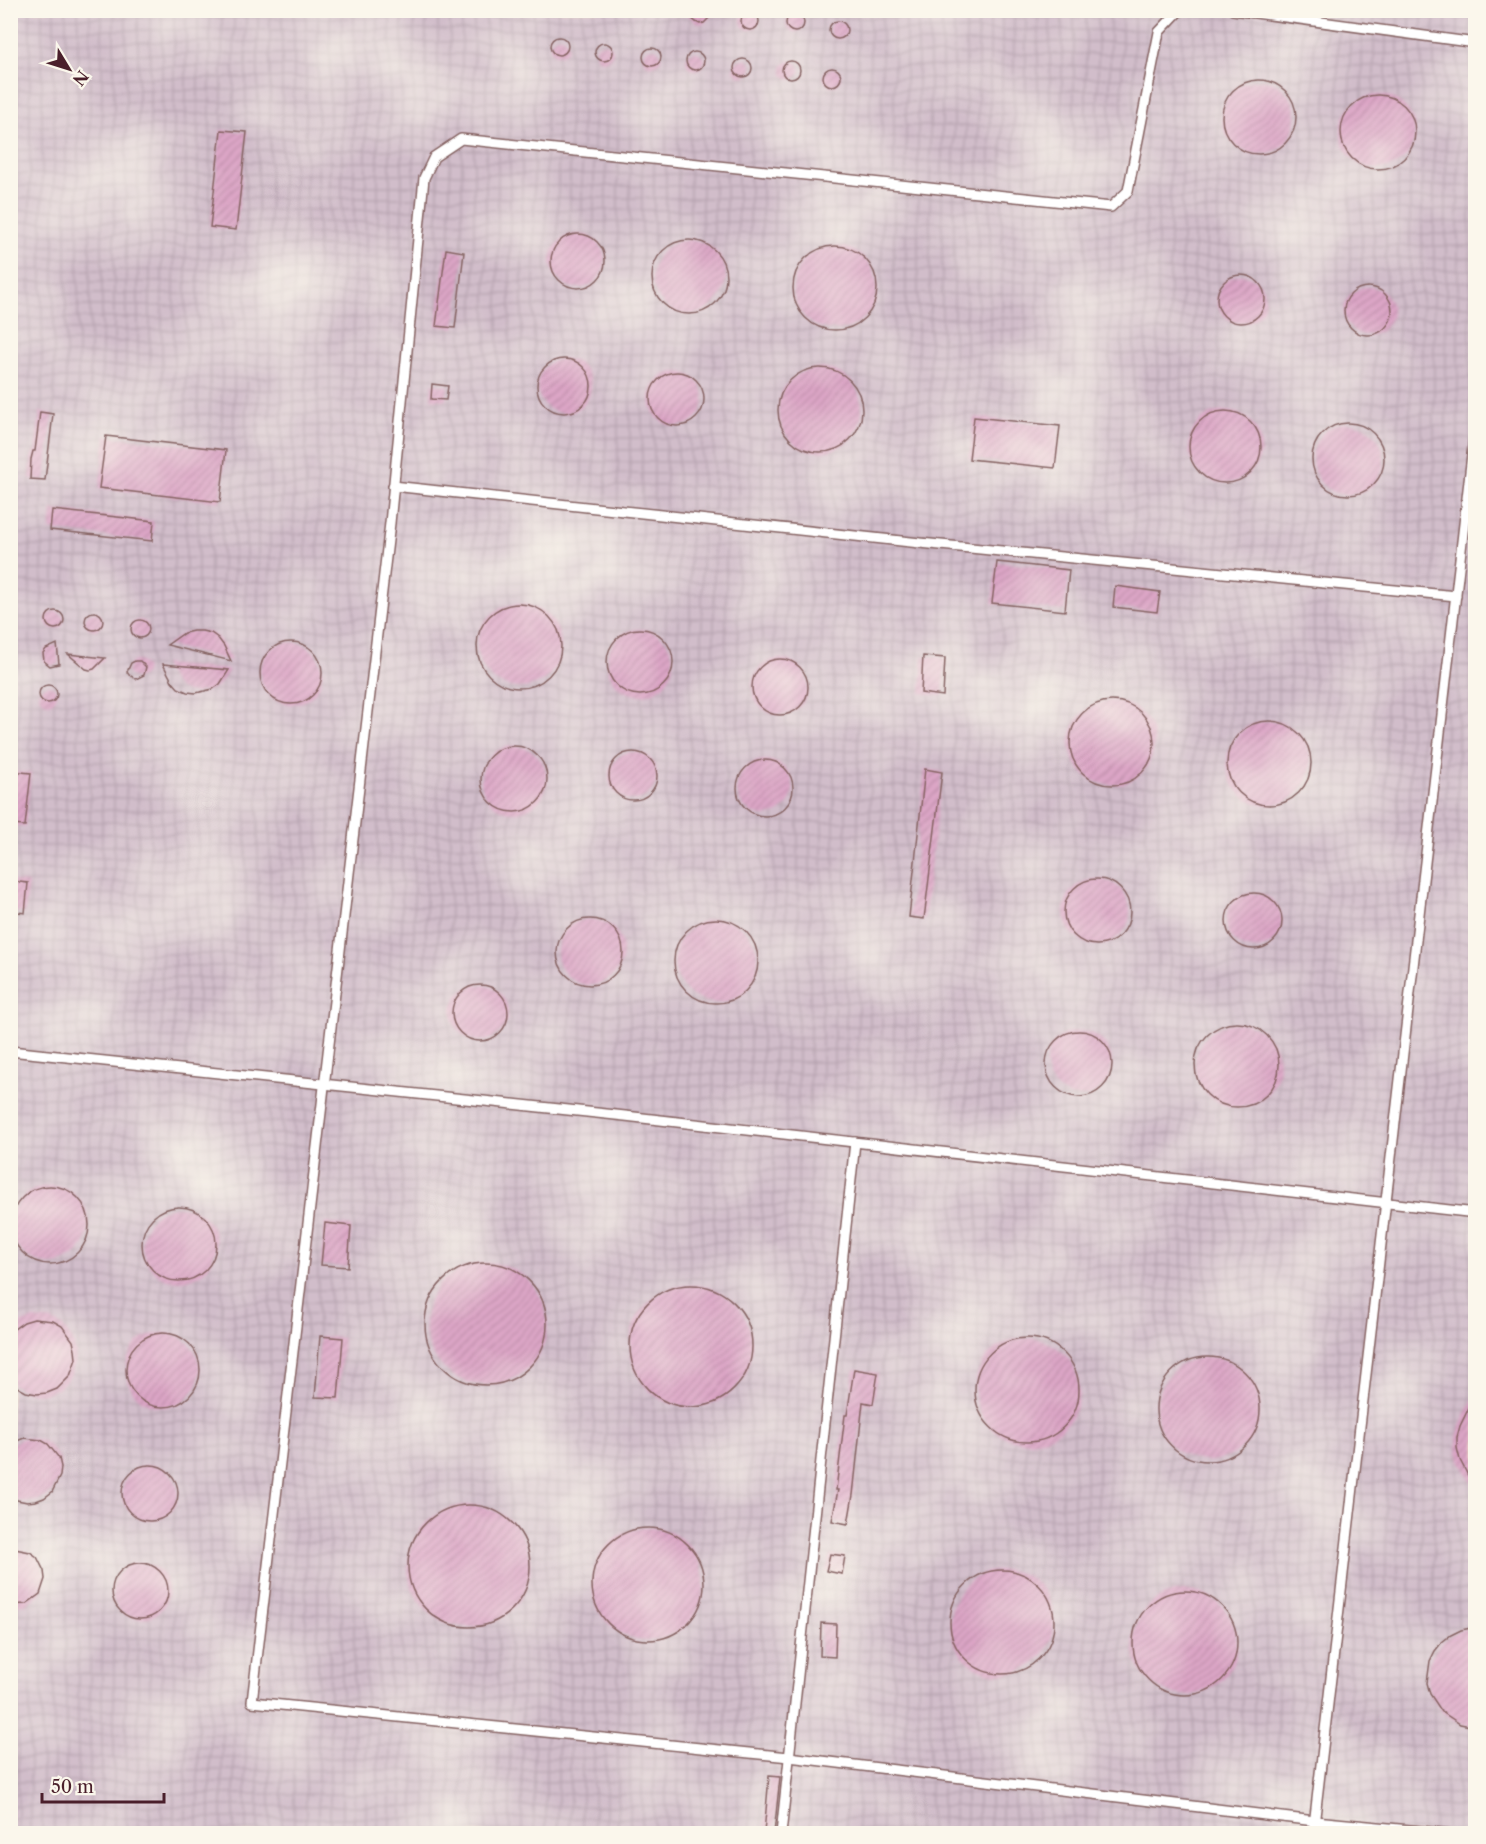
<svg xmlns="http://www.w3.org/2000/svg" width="1486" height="1844" font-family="'Libre Caslon Text',serif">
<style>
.industrial{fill:url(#industrial-grid)}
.building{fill:url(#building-hatch)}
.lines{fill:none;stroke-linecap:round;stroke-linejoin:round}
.lane-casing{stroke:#866463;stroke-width:12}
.lane{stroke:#fff;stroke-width:9}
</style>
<defs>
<pattern id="industrial-grid" width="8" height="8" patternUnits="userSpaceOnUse" patternTransform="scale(1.5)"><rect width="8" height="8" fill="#d1bdca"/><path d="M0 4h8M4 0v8" fill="none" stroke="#b5a2ae"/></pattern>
<pattern id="building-hatch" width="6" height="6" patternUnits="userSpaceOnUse" patternTransform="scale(1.5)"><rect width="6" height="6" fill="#dca6c6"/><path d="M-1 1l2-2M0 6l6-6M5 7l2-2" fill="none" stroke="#be8eaa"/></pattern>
</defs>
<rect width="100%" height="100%" fill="#fbf7ec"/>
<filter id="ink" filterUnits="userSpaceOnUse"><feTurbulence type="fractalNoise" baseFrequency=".0167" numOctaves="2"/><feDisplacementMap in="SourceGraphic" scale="12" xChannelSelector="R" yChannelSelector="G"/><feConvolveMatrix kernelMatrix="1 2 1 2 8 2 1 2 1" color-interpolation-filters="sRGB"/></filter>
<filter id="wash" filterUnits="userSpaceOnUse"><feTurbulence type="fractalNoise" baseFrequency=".008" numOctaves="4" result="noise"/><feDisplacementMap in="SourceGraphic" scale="24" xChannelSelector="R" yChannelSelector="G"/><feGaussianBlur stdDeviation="1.35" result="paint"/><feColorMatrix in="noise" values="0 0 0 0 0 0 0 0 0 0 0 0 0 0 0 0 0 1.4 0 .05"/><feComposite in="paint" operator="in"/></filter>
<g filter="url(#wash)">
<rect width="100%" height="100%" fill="#f5e4ca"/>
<rect class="industrial" x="11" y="11" width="1464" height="1822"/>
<g id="blocks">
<g class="building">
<path d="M682,10H717L704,23L700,24L696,22Z"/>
<circle cx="750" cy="21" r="9"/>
<circle cx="795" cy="23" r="9"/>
<circle cx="838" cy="30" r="9"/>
<circle cx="559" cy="46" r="9"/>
<circle cx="604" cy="52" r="9"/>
<circle cx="652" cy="57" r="9"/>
<circle cx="695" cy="61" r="9"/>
<circle cx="743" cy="68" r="9"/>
<circle cx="791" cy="70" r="9"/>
<circle cx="832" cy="77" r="9"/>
<circle cx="1259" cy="117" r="37"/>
<circle cx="1378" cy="132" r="37"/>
<path d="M221,130L247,132L236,230L210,227Z"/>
<circle cx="578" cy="261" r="27"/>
<circle cx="689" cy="277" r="37"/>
<circle cx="835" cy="288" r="42"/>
<path d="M446,249L464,252L455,328L436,326Z"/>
<circle cx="1241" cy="299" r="24"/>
<circle cx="1368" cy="311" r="24"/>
<circle cx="564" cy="386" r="27"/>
<circle cx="820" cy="410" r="42"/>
<circle cx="677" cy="399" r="27"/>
<path d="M432,384L448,386L446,400L431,399Z"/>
<circle cx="1225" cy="447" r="36"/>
<path d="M40,412L53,414L45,480L30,479L31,459L33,451H35Z"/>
<path d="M974,417L1060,426L1055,468L969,459Z"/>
<circle cx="1348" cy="459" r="36"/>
<path d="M106,436L226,450L220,502L99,488Z"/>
<path d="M52,510L154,521L152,541L50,530Z"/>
<path d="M997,562L1069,570L1065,611L992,603Z"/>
<path d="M1115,586L1160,592L1157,612L1113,607Z"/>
<circle cx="519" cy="646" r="42"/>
<circle cx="55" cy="620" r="9"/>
<circle cx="94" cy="621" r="9"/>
<circle cx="140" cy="629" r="9"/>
<circle cx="640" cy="662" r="33"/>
<path d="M193,631H202L211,633L218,638L224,646L231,661L167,645L184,633Z"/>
<circle cx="291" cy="673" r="31"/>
<path d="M57,644L59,664L50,666L44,661L43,653L46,649Z"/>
<path d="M68,654L105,658L94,669L90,670L86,669Z"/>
<path d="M923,656L945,658L943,696L921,693Z"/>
<circle cx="780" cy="687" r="28"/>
<path d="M135,661H140L146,667L144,675L136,679L129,675L127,672L131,663Z"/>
<path d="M163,664L229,670L220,684L213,689L196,693L187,692L178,688L172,681Z"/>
<circle cx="48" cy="694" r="9"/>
<circle cx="1112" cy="743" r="42"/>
<circle cx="1269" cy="763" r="42"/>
<circle cx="514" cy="779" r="33"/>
<circle cx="633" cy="776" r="24"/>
<circle cx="765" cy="788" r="28"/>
<path d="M925,769L942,772L924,919L909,917Z"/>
<path d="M10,771L31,773L25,826L10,825Z"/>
<circle cx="1097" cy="912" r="33"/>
<path d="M10,881L28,883L25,913L10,911Z"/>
<circle cx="1254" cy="921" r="28"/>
<circle cx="716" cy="961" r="42"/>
<circle cx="590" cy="952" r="33"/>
<circle cx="480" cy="1013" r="28"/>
<circle cx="1237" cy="1065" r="42"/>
<circle cx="1079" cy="1064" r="33"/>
<circle cx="50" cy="1225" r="39"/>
<circle cx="179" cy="1244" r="37"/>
<path d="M325,1223L351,1226L348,1267L321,1265Z"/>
<circle cx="486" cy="1324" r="61"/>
<circle cx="691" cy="1346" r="61"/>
<path d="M34,1319L53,1321L62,1326L73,1341L75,1350L76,1359L70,1376L57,1389L47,1393L37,1394L26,1392L17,1387L10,1381V1332L24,1322Z"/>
<circle cx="163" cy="1370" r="37"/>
<path d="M320,1336L343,1338L338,1398L315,1397Z"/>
<circle cx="1027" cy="1390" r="52"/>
<circle cx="1208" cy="1409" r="52"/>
<path d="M854,1369L878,1373L873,1404L863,1402L853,1495L848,1524L832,1521L838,1490H836L845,1415H847Z"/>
<path d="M1476,1393V1491L1460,1460L1457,1448V1437L1460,1426Z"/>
<path d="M24,1438L41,1440L48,1444L59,1458L61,1467L60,1476L52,1492L44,1498L36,1501L27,1502L17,1500L10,1496V1444Z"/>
<circle cx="150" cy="1493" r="28"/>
<circle cx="469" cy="1566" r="61"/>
<circle cx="648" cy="1584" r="56"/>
<path d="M10,1548L30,1552L37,1557L44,1571L45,1579L40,1594L26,1604L10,1605Z"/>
<path d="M830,1554L845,1556L842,1574L826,1571Z"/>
<circle cx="140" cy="1591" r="28"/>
<circle cx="1002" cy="1622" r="52"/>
<circle cx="1185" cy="1643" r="52"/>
<path d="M821,1623L836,1624L835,1657L820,1656Z"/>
<path d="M1476,1627V1727L1460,1724L1442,1712L1430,1694L1427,1683L1430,1661L1435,1651L1442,1642L1451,1635L1461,1630Z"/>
<path d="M769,1776L780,1777L774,1833H764Z"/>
</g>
</g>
</g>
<g filter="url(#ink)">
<use href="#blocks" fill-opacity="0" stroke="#866463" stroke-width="1.5"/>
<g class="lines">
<defs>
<g id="lane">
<path d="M1183,10L1178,12L1159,32L1128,191L1111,207L461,139L434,157L424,178L390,523L252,1702L789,1757L1315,1821L1452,1834"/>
<path d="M1233,10L1476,43"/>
<path d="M393,486L920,543L1456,596"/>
<path d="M10,1051L625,1116L1476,1213"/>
<path d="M781,1834L855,1142"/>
<path d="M1313,1834L1476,420"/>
</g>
</defs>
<use href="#lane" class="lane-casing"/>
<use href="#lane" class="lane"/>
</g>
</g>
<rect width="1486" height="1844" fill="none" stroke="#fbf7ec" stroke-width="36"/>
<g transform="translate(69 69) rotate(128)" stroke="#fbf7ec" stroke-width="4.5" paint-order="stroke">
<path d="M0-4.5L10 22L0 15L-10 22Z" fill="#4a1f2b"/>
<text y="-9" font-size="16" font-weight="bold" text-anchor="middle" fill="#4a1f2b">N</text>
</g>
<path d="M42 1793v9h122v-9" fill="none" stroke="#4a1f2b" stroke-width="3"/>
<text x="51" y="1793" font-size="18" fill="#4a1f2b" stroke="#fbf7ec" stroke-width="4.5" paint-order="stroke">50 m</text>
</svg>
